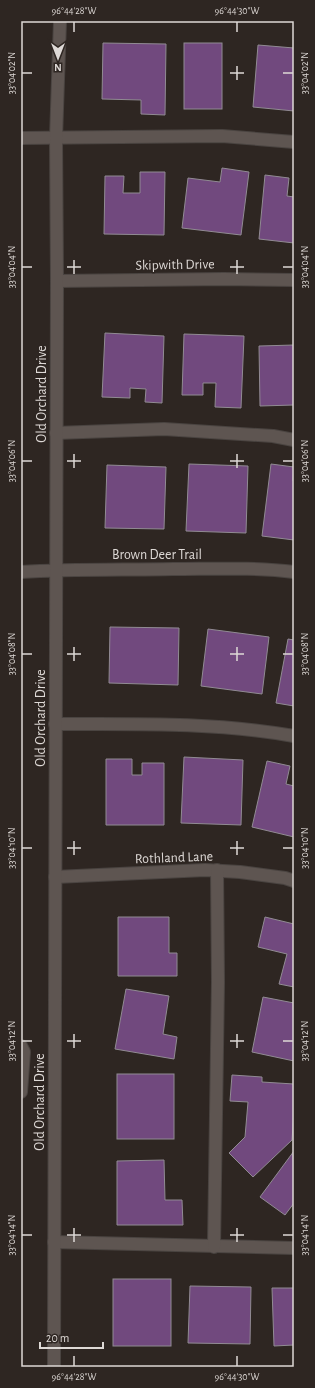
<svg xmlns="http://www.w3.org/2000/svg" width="315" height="1388" font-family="'Alegreya Sans',sans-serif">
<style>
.building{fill:#71497e;stroke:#918b93}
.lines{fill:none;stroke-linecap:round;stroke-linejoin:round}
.minor-casing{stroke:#4a4441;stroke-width:14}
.minor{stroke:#5e5551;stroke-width:12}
.ticks{fill:none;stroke:#ded9d6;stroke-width:1.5}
.labels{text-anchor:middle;stroke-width:3;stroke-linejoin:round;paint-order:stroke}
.street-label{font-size:14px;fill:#ded9d6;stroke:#2e2622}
.neatline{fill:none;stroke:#ded9d6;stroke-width:1.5}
.ticks-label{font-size:10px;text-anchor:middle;fill:#ded9d6}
</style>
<rect width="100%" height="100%" fill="#2e2622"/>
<g class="building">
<path d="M103,43L166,44L165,115L141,114V100L102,99Z"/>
<rect x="184" y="43" width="38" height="66"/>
<path d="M258,45L294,48V111L253,107Z"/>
<path d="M222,168L249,172L241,235L182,228L188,178L220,182Z"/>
<path d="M140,172H165L164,235L104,234L105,176H124L123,193H140Z"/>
<path d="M265,175L289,178L287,196L294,197V243L259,239Z"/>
<path d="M105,333L164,336L162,403L145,402L146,389L130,388V398L102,397Z"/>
<path d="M184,334L244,336L241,408L215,407L216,383H203V395H182Z"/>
<path d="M294,345V405L260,406L259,346Z"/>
<path d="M189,464L248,466L246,533L186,531Z"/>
<path d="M271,464L294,467L293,481H294V540L262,536Z"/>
<path d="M107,465L166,467L164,529L105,528Z"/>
<path d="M110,627L179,628L178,685L109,683Z"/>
<path d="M208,629L269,637L262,694L201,686Z"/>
<path d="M288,639L294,640V706L276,703Z"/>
<path d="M184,757L243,760L241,825L181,823Z"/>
<path d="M106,759H132V775H142V763H164V825H106Z"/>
<path d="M267,761L290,766L286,784L294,786V837L252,827Z"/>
<path d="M118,917H169V953H177V976H118Z"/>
<path d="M265,917L294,924V987L279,984L287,954L258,947Z"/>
<path d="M126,989L169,996L163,1034L177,1037L174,1059L115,1049Z"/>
<path d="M263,997L294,1003V1061L252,1052Z"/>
<rect x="117" y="1074" width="57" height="65"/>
<path d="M232,1075L262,1077V1082L294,1084V1110L292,1140L253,1177L229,1153L245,1137L248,1102L230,1101Z"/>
<path d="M294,1151V1203L285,1215L260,1197Z"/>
<path d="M164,1160L165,1200H182L183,1225H117V1161Z"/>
<rect x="113" y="1279" width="58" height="67"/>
<path d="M190,1286L251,1287L250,1344L188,1343Z"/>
<path d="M272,1288H294V1345L274,1346Z"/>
</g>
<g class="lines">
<defs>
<g id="minor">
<path d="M21,138L222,136L294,142"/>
<path d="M57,281L224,279L294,280"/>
<path d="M56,433L164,429L273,436L294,440"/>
<path d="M21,572C71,569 122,570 173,569C213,569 254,567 294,572"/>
<path d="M55,724C135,724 215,722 294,736"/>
<path d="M55,877L205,870L240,872L285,878L294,881"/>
<path d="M21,1046L24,1052L21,1092"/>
<path d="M54,1242L294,1248"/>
<path d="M214,1247L218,982L217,870"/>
<path d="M54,1367L57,281L56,138L60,21"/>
</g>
</defs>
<use href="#minor" class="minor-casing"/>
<use href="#minor" class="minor"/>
</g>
<path class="ticks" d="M74,22V32M237,22V32M237,66V80M22,73H32M230,73H244M283,73H293M74,260V274M237,260V274M22,267H32M67,267H81M230,267H244M283,267H293M74,454V468M237,454V468M22,461H32M67,461H81M230,461H244M283,461H293M74,647V661M237,647V661M22,654H32M67,654H81M230,654H244M283,654H293M74,841V855M237,841V855M22,848H32M67,848H81M230,848H244M283,848H293M74,1034V1048M237,1034V1048M22,1041H32M67,1041H81M230,1041H244M283,1041H293M74,1228V1242M237,1228V1242M22,1235H32M67,1235H81M230,1235H244M283,1235H293M74,1356V1366M237,1356V1366"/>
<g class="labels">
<g class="street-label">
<text transform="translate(175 264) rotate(-1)" y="5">Skipwith Drive</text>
<text transform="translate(41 394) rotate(-90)" y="5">Old Orchard Drive</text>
<text x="157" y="559">Brown Deer Trail</text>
<text transform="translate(40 718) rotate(-90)" y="5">Old Orchard Drive</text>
<text transform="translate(174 857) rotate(-2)" y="5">Rothland Lane</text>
<text transform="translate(39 1102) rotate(-90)" y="5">Old Orchard Drive</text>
</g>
</g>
<rect width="315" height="1388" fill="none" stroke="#2e2622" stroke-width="44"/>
<g transform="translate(58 58) rotate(180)" stroke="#2e2622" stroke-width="3" paint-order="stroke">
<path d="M0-3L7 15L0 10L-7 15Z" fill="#ded9d6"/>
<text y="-6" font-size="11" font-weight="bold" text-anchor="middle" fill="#ded9d6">N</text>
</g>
<path d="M40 1342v6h63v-6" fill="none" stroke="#ded9d6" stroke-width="2"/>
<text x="46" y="1342" font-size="12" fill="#ded9d6" stroke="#2e2622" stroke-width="3" paint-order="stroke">20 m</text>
<rect x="22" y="22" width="271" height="1344" class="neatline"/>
<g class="ticks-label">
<text x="74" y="14">96°44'28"W</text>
<text x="237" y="14">96°44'30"W</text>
<text transform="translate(304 73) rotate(-90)" y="4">33°04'02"N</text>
<text transform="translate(11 73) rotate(-90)" y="4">33°04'02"N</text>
<text transform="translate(11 267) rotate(-90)" y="4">33°04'04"N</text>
<text transform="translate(304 267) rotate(-90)" y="4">33°04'04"N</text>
<text transform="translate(11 461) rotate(-90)" y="4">33°04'06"N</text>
<text transform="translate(304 461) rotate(-90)" y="4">33°04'06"N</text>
<text transform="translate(304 654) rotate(-90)" y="4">33°04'08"N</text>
<text transform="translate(11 654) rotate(-90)" y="4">33°04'08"N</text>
<text transform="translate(11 848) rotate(-90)" y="4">33°04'10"N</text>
<text transform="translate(304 848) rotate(-90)" y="4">33°04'10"N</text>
<text transform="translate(304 1041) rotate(-90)" y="4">33°04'12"N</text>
<text transform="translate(11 1041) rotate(-90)" y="4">33°04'12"N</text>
<text transform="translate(11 1235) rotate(-90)" y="4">33°04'14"N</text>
<text transform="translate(304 1235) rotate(-90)" y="4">33°04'14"N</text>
<text x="74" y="1380">96°44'28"W</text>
<text x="237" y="1380">96°44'30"W</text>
</g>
</svg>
